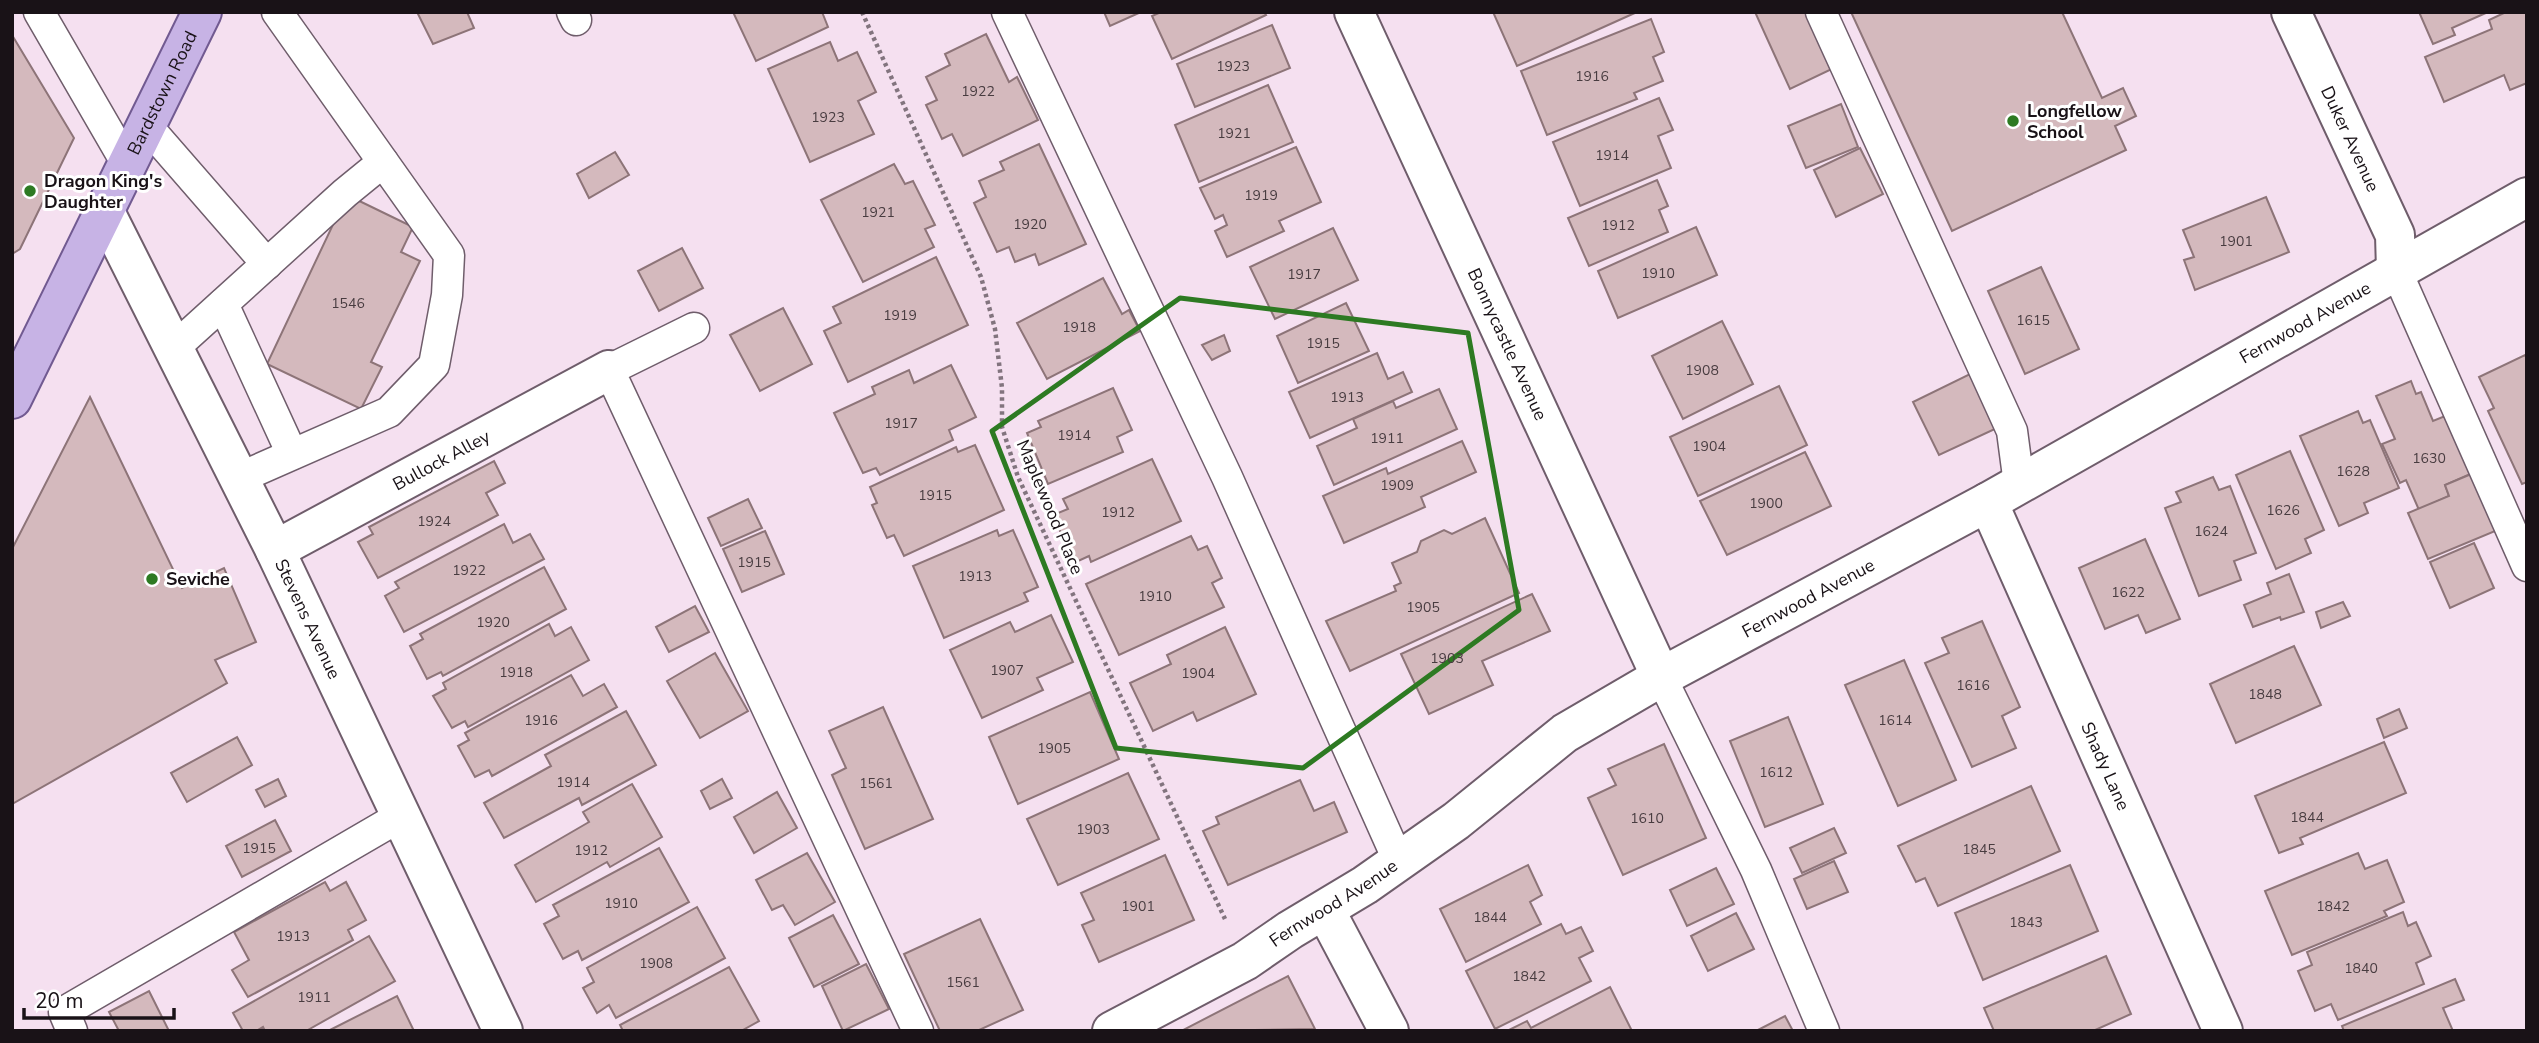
<svg xmlns="http://www.w3.org/2000/svg" width="2539" height="1043" font-family="'Nunito Sans',sans-serif">
<style>
.building{fill:#d4b9bd;stroke:#8d7478;stroke-width:2}
.lines{fill:none;stroke-linecap:round;stroke-linejoin:round}
.lane-casing{stroke:#6f5d6b;stroke-width:33}
.street-casing{stroke:#6f5d6b;stroke-width:42}
.primary-casing{stroke:#715a91;stroke-width:42}
.path{stroke:#82747e;stroke-width:4.5;stroke-dasharray:3.5 3.5;stroke-linecap:butt}
.lane{stroke:#fff;stroke-width:30}
.street{stroke:#fff;stroke-width:38}
.primary{stroke:#c7b3e5;stroke-width:38}
.marked{fill:none;stroke:#2d7a22;stroke-width:5;stroke-linejoin:round}
.poi-dot{fill:#2d7a22;stroke:#fff;stroke-width:2.5}
.labels{text-anchor:middle;stroke-width:6;stroke-linejoin:round;paint-order:stroke}
.number-label{font-size:14px;fill:#483c40}
.street-label{font-size:18px;fill:#191217;stroke:#fff}
.poi-label{font-size:18px;font-weight:bold;fill:#191217;stroke:#fff;text-anchor:start}
</style>
<rect width="100%" height="100%" fill="#f5e0f0"/>
<g class="building">
<path d="M417,12H467L474,28L433,44Z"/>
<path d="M733,12H822L828,27L756,61Z"/>
<path d="M1104,12H1141L1110,26Z"/>
<path d="M1161,12H1264L1266,15L1172,59L1152,16Z"/>
<path d="M1493,12H1637L1517,66Z"/>
<path d="M1755,12H1811L1836,67L1790,89Z"/>
<path d="M1851,12H2062L2102,98L2123,88L2136,116L2115,126L2126,150L1952,231Z"/>
<path d="M2419,12H2488L2452,28L2455,35L2433,44Z"/>
<path d="M2506,12H2527V83L2510,90L2504,75L2444,102L2425,57L2492,29L2489,20Z"/>
<path d="M1651,19L1664,52L1653,57L1663,81L1634,93L1637,99L1547,135L1521,71Z"/>
<path d="M1272,25L1290,68L1195,107L1177,64Z"/>
<path d="M986,34L1009,82L1017,77L1038,120L963,156L952,134L942,139L926,105L937,100L926,77L950,65L945,54Z"/>
<path d="M12,35L74,138L20,249L12,254Z"/>
<path d="M830,42L838,61L857,52L876,92L858,101L874,134L810,162L768,69Z"/>
<path d="M1268,85L1293,142L1199,182L1175,125Z"/>
<path d="M1659,98L1673,130L1658,136L1671,168L1580,206L1553,142Z"/>
<path d="M1841,104L1858,147L1806,168L1788,126Z"/>
<path d="M1039,144L1086,244L1039,265L1035,254L1015,262L1009,247L997,252L974,203L986,197L979,181L1004,170L1000,162Z"/>
<path d="M1296,147L1321,202L1279,221L1284,231L1227,257L1215,231L1227,225L1223,215L1215,219L1200,188Z"/>
<path d="M1860,148L1883,194L1836,217L1814,170Z"/>
<path d="M615,152L629,175L589,198L577,174Z"/>
<path d="M894,164L905,184L913,181L935,225L925,229L934,247L863,282L821,200Z"/>
<path d="M1657,180L1668,206L1659,210L1668,232L1589,266L1568,218Z"/>
<path d="M347,195L413,227L401,252L420,261L371,362L382,367L361,409L267,364Z"/>
<path d="M2266,197L2289,252L2195,290L2184,260L2194,257L2183,230Z"/>
<path d="M1696,227L1717,275L1618,318L1598,271Z"/>
<path d="M1333,228L1358,280L1275,319L1250,267Z"/>
<path d="M682,248L703,288L659,311L638,271Z"/>
<path d="M936,257L968,325L848,382L824,331L841,323L833,307Z"/>
<path d="M2041,267L2079,349L2025,374L1988,291Z"/>
<path d="M1103,278L1122,314L1129,310L1140,331L1047,379L1017,323Z"/>
<path d="M1346,303L1369,351L1298,383L1277,336Z"/>
<path d="M783,308L812,364L760,391L730,335Z"/>
<path d="M1722,321L1753,384L1683,419L1652,356Z"/>
<path d="M1224,335L1230,351L1212,360L1202,345Z"/>
<path d="M1377,353L1388,379L1403,372L1412,392L1310,438L1289,392Z"/>
<path d="M2525,355L2527,359V482L2522,484L2488,411L2494,408L2479,377Z"/>
<path d="M951,365L976,417L949,430L953,440L880,475L876,468L863,473L834,413L875,394L872,387L909,370L914,383Z"/>
<path d="M1970,374L1997,428L1939,455L1913,402Z"/>
<path d="M2411,381L2416,394L2421,392L2433,421L2450,414L2475,472L2445,485L2449,496L2419,510L2406,480L2400,483L2382,444L2395,439L2376,396Z"/>
<path d="M1779,386L1807,445L1698,496L1670,437Z"/>
<path d="M1113,388L1132,430L1117,437L1123,452L1048,484L1027,433L1041,427L1038,421Z"/>
<path d="M1439,389L1457,429L1334,485L1317,446L1357,428L1353,419L1393,401L1396,408Z"/>
<path d="M90,397L182,588L224,568L256,642L215,660L227,683L12,804V549Z"/>
<path d="M2358,411L2363,423L2370,420L2399,488L2364,503L2368,513L2339,526L2300,436Z"/>
<path d="M1462,441L1476,472L1421,497L1425,507L1344,543L1323,496L1386,468L1388,474Z"/>
<path d="M975,445L1004,510L904,556L894,535L887,538L872,505L877,503L870,487L956,447L958,452Z"/>
<path d="M2290,451L2324,530L2305,539L2311,553L2276,569L2236,475Z"/>
<path d="M1805,452L1831,506L1727,555L1700,501Z"/>
<path d="M1152,459L1181,521L1091,562L1089,556L1074,563L1053,515L1068,509L1063,499Z"/>
<path d="M494,461L505,483L486,493L498,515L378,578L358,542L373,534L369,527Z"/>
<path d="M2476,472L2500,529L2428,559L2408,513L2449,496L2445,485Z"/>
<path d="M2213,477L2219,490L2230,486L2256,553L2234,561L2241,580L2199,596L2165,508L2181,502L2176,492Z"/>
<path d="M748,499L762,528L721,546L708,518Z"/>
<path d="M1485,518L1519,593L1350,671L1326,621L1396,591L1394,586L1401,583L1392,563L1417,552L1421,541L1444,530L1452,534Z"/>
<path d="M504,524L513,543L530,534L544,559L404,632L385,596L399,588L395,582Z"/>
<path d="M997,530L999,536L1013,530L1038,587L1024,593L1028,601L944,638L913,566Z"/>
<path d="M765,531L784,574L742,592L723,549Z"/>
<path d="M1191,536L1198,550L1207,546L1222,578L1212,583L1224,607L1119,655L1086,584Z"/>
<path d="M2145,539L2180,619L2146,633L2138,615L2105,629L2079,568Z"/>
<path d="M2474,543L2494,588L2450,608L2430,562Z"/>
<path d="M544,567L566,609L443,676L441,672L427,679L410,646L423,639L420,634Z"/>
<path d="M2289,574L2304,612L2281,620L2280,617L2253,627L2244,605L2271,594L2267,583Z"/>
<path d="M1532,594L1550,631L1482,661L1493,685L1429,714L1401,654Z"/>
<path d="M2343,602L2350,616L2321,628L2316,612Z"/>
<path d="M695,606L709,632L669,652L656,627Z"/>
<path d="M1051,615L1073,662L1037,678L1043,690L982,718L950,650L1010,622L1015,632Z"/>
<path d="M1982,621L2020,707L2002,716L2016,748L1972,767L1925,663L1949,653L1942,638Z"/>
<path d="M549,624L555,636L571,627L589,660L468,727L465,721L452,728L433,696L446,689L443,683Z"/>
<path d="M1225,627L1256,694L1197,721L1193,712L1153,731L1130,683L1171,664L1167,655Z"/>
<path d="M2294,646L2321,705L2236,743L2210,684Z"/>
<path d="M715,653L748,711L700,738L667,681Z"/>
<path d="M1904,660L1956,780L1898,806L1845,685Z"/>
<path d="M571,675L583,696L604,684L617,707L492,776L489,770L475,777L458,746L469,740L465,733Z"/>
<path d="M1090,692L1119,759L1018,804L989,737Z"/>
<path d="M883,707L933,819L865,849L832,775L846,768L829,731Z"/>
<path d="M2399,709L2407,728L2384,738L2377,719Z"/>
<path d="M626,711L656,765L582,805L579,798L504,838L484,803L551,766L545,755Z"/>
<path d="M1788,717L1823,804L1765,827L1730,741Z"/>
<path d="M237,737L252,765L187,802L171,773Z"/>
<path d="M2384,742L2406,793L2300,838L2303,844L2279,853L2255,796Z"/>
<path d="M1664,744L1706,838L1623,875L1588,798L1616,785L1608,769Z"/>
<path d="M1128,773L1159,839L1058,885L1027,819Z"/>
<path d="M278,779L286,796L265,807L256,790Z"/>
<path d="M722,779L732,798L710,809L701,791Z"/>
<path d="M1300,780L1314,811L1334,802L1347,832L1228,885L1203,831L1219,824L1216,817Z"/>
<path d="M632,784L662,837L610,867L607,862L536,902L515,865L589,822L583,812Z"/>
<path d="M2031,786L2060,851L1938,906L1925,878L1916,882L1898,846Z"/>
<path d="M777,792L797,828L754,853L734,817Z"/>
<path d="M275,820L291,851L242,877L226,846Z"/>
<path d="M1834,828L1846,853L1802,873L1790,848Z"/>
<path d="M659,848L689,902L582,960L578,951L563,959L544,924L559,916L553,905Z"/>
<path d="M807,853L835,902L795,925L783,905L772,910L756,880Z"/>
<path d="M2358,853L2365,869L2387,860L2404,902L2384,911L2387,916L2292,955L2265,891Z"/>
<path d="M1165,855L1194,920L1099,962L1082,925L1094,920L1081,893Z"/>
<path d="M1834,861L1848,892L1807,909L1794,879Z"/>
<path d="M1528,865L1542,895L1530,902L1541,924L1466,962L1440,909Z"/>
<path d="M2070,865L2098,931L1983,980L1955,913Z"/>
<path d="M1716,868L1734,904L1687,926L1670,890Z"/>
<path d="M325,882L330,891L346,882L366,920L348,930L353,940L248,997L232,970L249,960L234,932Z"/>
<path d="M697,907L725,958L616,1018L609,1005L597,1013L583,988L594,982L587,968Z"/>
<path d="M2403,912L2408,926L2416,922L2431,956L2416,963L2424,984L2338,1020L2331,1004L2315,1011L2298,971L2312,965L2307,952Z"/>
<path d="M1736,913L1754,949L1708,971L1691,936Z"/>
<path d="M833,915L859,964L814,987L789,938Z"/>
<path d="M980,919L1023,1010L977,1031H940L904,954Z"/>
<path d="M1561,924L1566,934L1581,927L1593,951L1579,958L1591,981L1495,1029L1466,971Z"/>
<path d="M369,936L395,981L306,1031H265L263,1027L256,1031H243L233,1013Z"/>
<path d="M2106,956L2131,1014L2093,1031H1994L1984,1008Z"/>
<path d="M866,964L889,1009L843,1031L822,986Z"/>
<path d="M729,967L759,1021L741,1031H623L620,1025Z"/>
<path d="M1288,976L1315,1029L1183,1031V1030Z"/>
<path d="M2455,979L2464,1000L2443,1008L2453,1031H2344L2342,1026Z"/>
<path d="M1610,987L1632,1031H1507L1527,1021L1531,1028Z"/>
<path d="M149,991L169,1031H119L109,1012Z"/>
<path d="M397,996L414,1031H328Z"/>
<path d="M1785,1016L1793,1031H1756Z"/>
</g>
<g class="lines">
<defs>
<g id="lane">
<path d="M39,12L127,164"/>
<path d="M572,12L576,20"/>
<path d="M1007,12L1227,477L1398,860"/>
<path d="M1821,12L2012,431L2019,484"/>
<path d="M146,125L267,264"/>
<path d="M2396,270L2527,566"/>
<path d="M223,304L292,454"/>
<path d="M694,328L609,370L918,1031"/>
<path d="M174,348L345,193L383,162"/>
<path d="M239,478L389,412L434,365L447,295L449,255L277,12"/>
<path d="M1661,677L1756,870L1824,1031"/>
<path d="M72,1031L64,1012L401,816"/>
</g>
<g id="street">
<path id="s1" d="M1354,12L1661,677"/>
<path id="s2" d="M2291,12L2395,235L2396,270"/>
<path id="s3" d="M104,210L275,550L503,1031"/>
<path id="s4" d="M1988,502L2223,1031"/>
<path id="s5" d="M275,550L609,370"/>
<path d="M1325,910L1389,1031"/>
<path id="s6" d="M1112,1031L1245,961L1290,930L1365,885L1456,821L1565,733L1661,677L1988,502L2527,197"/>
</g>
<g id="primary">
<path id="s7" d="M12,399L202,12"/>
</g>
</defs>
<use href="#lane" class="lane-casing"/>
<use href="#street" class="street-casing"/>
<use href="#primary" class="primary-casing"/>
<path class="path" d="M862,12L981,277L995,329L1002,388V427L1018,477L1225,919"/>
<use href="#lane" class="lane"/>
<use href="#street" class="street"/>
<use href="#primary" class="primary"/>
</g>
<path class="marked" d="M1180,298L1468,333L1519,610L1303,768L1116,748L992,431Z"/>
<g class="poi-dot">
<circle cx="2013" cy="121" r="7"/>
<circle cx="30" cy="191" r="7"/>
<circle cx="152" cy="579" r="7"/>
</g>
<g class="labels">
<g class="number-label">
<text x="1233" y="71">1923</text>
<text x="1592" y="81">1916</text>
<text x="978" y="96">1922</text>
<text x="828" y="122">1923</text>
<text x="1234" y="138">1921</text>
<text x="1612" y="160">1914</text>
<text x="1261" y="200">1919</text>
<text x="878" y="217">1921</text>
<text x="1030" y="229">1920</text>
<text x="1618" y="230">1912</text>
<text x="2236" y="246">1901</text>
<text x="1658" y="278">1910</text>
<text x="1304" y="279">1917</text>
<text x="348" y="308">1546</text>
<text x="900" y="320">1919</text>
<text x="2033" y="325">1615</text>
<text x="1079" y="332">1918</text>
<text x="1323" y="348">1915</text>
<text x="1702" y="375">1908</text>
<text x="1347" y="402">1913</text>
<text x="901" y="428">1917</text>
<text x="1074" y="440">1914</text>
<text x="1387" y="443">1911</text>
<text x="1709" y="451">1904</text>
<text x="2429" y="463">1630</text>
<text x="2353" y="476">1628</text>
<text x="1397" y="490">1909</text>
<text x="935" y="500">1915</text>
<text x="1766" y="508">1900</text>
<text x="2283" y="515">1626</text>
<text x="1118" y="517">1912</text>
<text x="434" y="526">1924</text>
<text x="2211" y="536">1624</text>
<text x="754" y="567">1915</text>
<text x="469" y="575">1922</text>
<text x="975" y="581">1913</text>
<text x="2128" y="597">1622</text>
<text x="1155" y="601">1910</text>
<text x="1423" y="612">1905</text>
<text x="493" y="627">1920</text>
<text x="1447" y="663">1903</text>
<text x="1007" y="675">1907</text>
<text x="516" y="677">1918</text>
<text x="1198" y="678">1904</text>
<text x="1973" y="690">1616</text>
<text x="2265" y="699">1848</text>
<text x="541" y="725">1916</text>
<text x="1895" y="725">1614</text>
<text x="1054" y="753">1905</text>
<text x="1776" y="777">1612</text>
<text x="573" y="787">1914</text>
<text x="876" y="788">1561</text>
<text x="2307" y="822">1844</text>
<text x="1647" y="823">1610</text>
<text x="1093" y="834">1903</text>
<text x="259" y="853">1915</text>
<text x="1979" y="854">1845</text>
<text x="591" y="855">1912</text>
<text x="621" y="908">1910</text>
<text x="1138" y="911">1901</text>
<text x="2333" y="911">1842</text>
<text x="1490" y="922">1844</text>
<text x="2026" y="927">1843</text>
<text x="293" y="941">1913</text>
<text x="656" y="968">1908</text>
<text x="2361" y="973">1840</text>
<text x="1529" y="981">1842</text>
<text x="963" y="987">1561</text>
<text x="314" y="1002">1911</text>
</g>
<g class="street-label">
<text dy="6" stroke="none"><textPath href="#s7" startOffset="341">Bardstown Road</textPath></text>
<text dy="6" stroke="none"><textPath href="#s2" startOffset="140">Duker Avenue</textPath></text>
<text dy="6" stroke="none"><textPath href="#s6" startOffset="1390">Fernwood Avenue</textPath></text>
<text dy="6" stroke="none"><textPath href="#s1" startOffset="366">Bonnycastle Avenue</textPath></text>
<text dy="6" stroke="none"><textPath href="#s5" startOffset="189">Bullock Alley</textPath></text>
<text transform="translate(1050 507) rotate(67)" y="6">Maplewood Place</text>
<text dy="6" stroke="none"><textPath href="#s6" startOffset="822">Fernwood Avenue</textPath></text>
<text dy="6" stroke="none"><textPath href="#s3" startOffset="457">Stevens Avenue</textPath></text>
<text dy="6" stroke="none"><textPath href="#s4" startOffset="289">Shady Lane</textPath></text>
<text dy="6" stroke="none"><textPath href="#s6" startOffset="256">Fernwood Avenue</textPath></text>
</g>
<g class="poi-label">
<text x="2027" y="117">Longfellow<tspan x="2027" dy="21">School</tspan></text>
<text x="44" y="187">Dragon King's<tspan x="44" dy="21">Daughter</tspan></text>
<text x="166" y="585">Seviche</text>
</g>
</g>
<rect width="2539" height="1043" fill="none" stroke="#191217" stroke-width="28"/>
<path d="M24 1008v10h150v-10" fill="none" stroke="#191217" stroke-width="3.5"/>
<text x="35" y="1008" font-size="21" fill="#191217" stroke="#ffffff" stroke-width="5" paint-order="stroke">20 m</text>
</svg>
